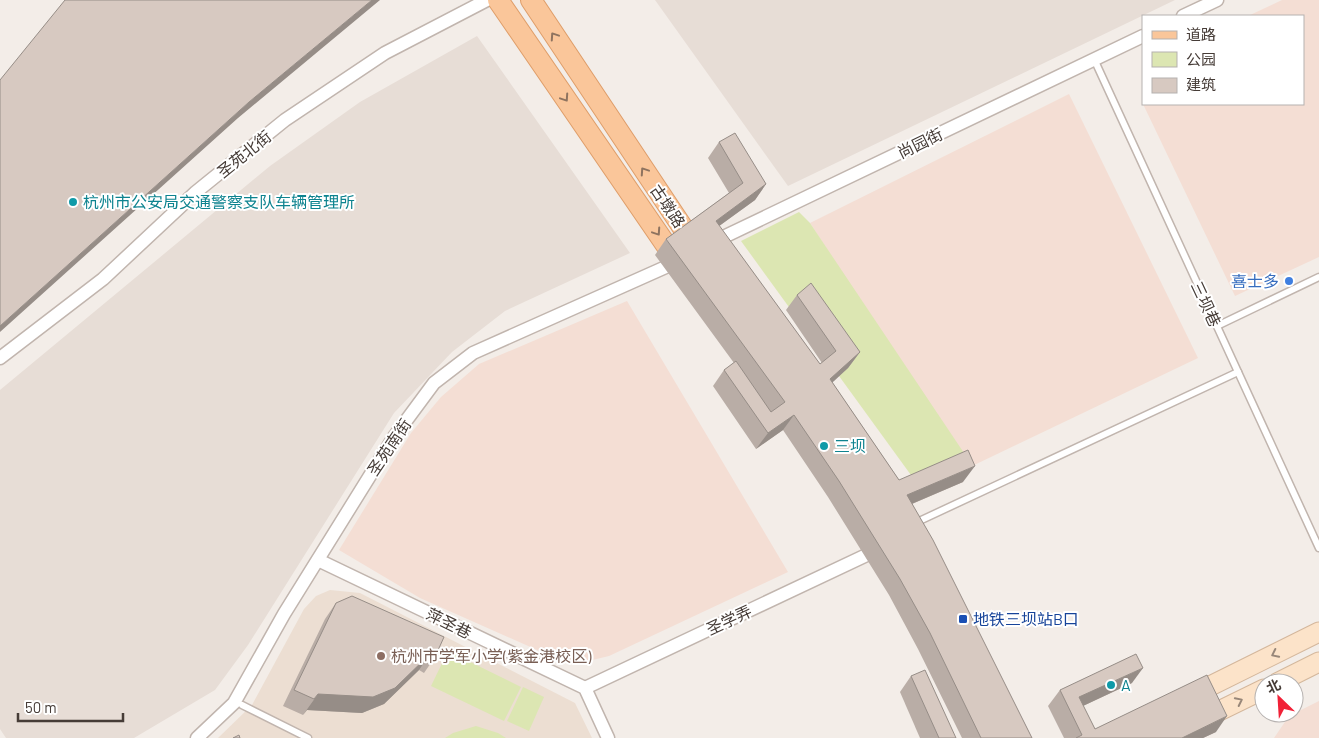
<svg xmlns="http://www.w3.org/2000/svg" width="1319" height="738" font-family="Barlow,'Noto Sans SC',sans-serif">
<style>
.residential{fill:#e7ddd6}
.commercial{fill:#f4ded4}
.education{fill:#ecded2}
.green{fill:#dce6b2}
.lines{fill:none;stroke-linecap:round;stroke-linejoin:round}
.lane-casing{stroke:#c1b5ae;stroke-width:9}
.street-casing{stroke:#c1b5ae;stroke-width:15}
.secondary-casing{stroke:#d4b79c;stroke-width:21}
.primary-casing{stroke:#df9e6a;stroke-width:22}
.lane{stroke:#fff;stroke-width:6}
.street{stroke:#fff;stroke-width:12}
.secondary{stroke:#fce3c9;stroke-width:19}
.primary{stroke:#fac69a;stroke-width:20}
.wall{fill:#b9ada6}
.shaded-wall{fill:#968d87}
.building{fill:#d7c9c1;stroke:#968d87}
.oneway{stroke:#8e735f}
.oneway2{stroke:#988779}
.culture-dot{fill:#0f9aa8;stroke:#fff;stroke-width:2}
.shop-dot{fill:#3f7fe0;stroke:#fff;stroke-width:2}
.transit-dot{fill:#1a4fb4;stroke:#fff;stroke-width:2}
.education-dot{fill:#8d6e63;stroke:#fff;stroke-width:2}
.labels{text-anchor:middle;stroke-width:4;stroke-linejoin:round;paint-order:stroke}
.street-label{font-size:16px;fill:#463c37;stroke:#fff}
.culture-label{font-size:16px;fill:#0d838f;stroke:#fff;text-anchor:start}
.shop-label{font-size:16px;fill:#366cbe;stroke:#fff;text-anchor:end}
.transit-label{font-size:16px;fill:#164399;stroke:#fff;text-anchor:start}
.education-label{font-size:16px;fill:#785e54;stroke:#fff;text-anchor:start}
</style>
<rect width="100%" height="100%" fill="#f3ede8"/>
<g class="residential">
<path d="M655,0H1175L788,186Z"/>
<path d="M477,36L630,253L505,311L452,352L394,413L248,645L215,690L134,738H6L0,729V390L270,166L360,102Z"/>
</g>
<g class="commercial">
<path d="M1282,0H1319V257L1235,296L1143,104H1303V16H1248Z"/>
<path d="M1069,94L1198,358L968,468L810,223Z"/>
<path d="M627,301L788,572L609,656L584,662H564L420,598L339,550L411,433L441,397L479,364Z"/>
<path d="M1319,701V738H1274L1289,716Z"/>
</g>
<path class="education" d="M330,590L360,593L575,703L592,738H218L252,705L304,609L316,596Z"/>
<g class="green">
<path d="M799,212L810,223L966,456L916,482L741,241Z"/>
<path d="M448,651L521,687L504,721L431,686Z"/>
<path d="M523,687L544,697L529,731L507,721Z"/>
<path d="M476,726L498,733L506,738H445L453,733Z"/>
</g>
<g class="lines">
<defs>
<g id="lane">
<path d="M1094,59L1319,548"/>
<path d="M1217,326L1319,277"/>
<path d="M915,523L1238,372"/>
<path d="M242,705L308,738"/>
</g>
<g id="street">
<path d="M1183,16L1217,0"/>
<path d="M713,242L1143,36"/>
<path d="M0,358L103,279L196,192L285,120L385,53L487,0"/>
<path d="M318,560L585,688L608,738"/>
<path d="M585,688L873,552"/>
<path d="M197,738L234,703L284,614L394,437L434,383L473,353L677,262"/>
</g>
<g id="secondary">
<path d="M1277,683L1319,662"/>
<path d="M1190,696L1319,632"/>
<path d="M1164,738L1264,689"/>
</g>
<g id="primary">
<path d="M498,0L679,264"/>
<path d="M531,0L697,249"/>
</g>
</defs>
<use href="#lane" class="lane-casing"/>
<use href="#street" class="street-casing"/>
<use href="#secondary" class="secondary-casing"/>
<use href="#primary" class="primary-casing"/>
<use href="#lane" class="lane"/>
<use href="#street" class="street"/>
<use href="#secondary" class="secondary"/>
<use href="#primary" class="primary"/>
</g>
<g class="wall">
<path d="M719,142L766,184L755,200L719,226L820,364L822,363L786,310L797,295L860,352L848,368L832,382L899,480L963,482L912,504L1032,738H962L918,649L889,595L828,497L783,430L756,449L713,386L724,370L734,363L655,255L666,239L729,193L708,158Z"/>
<path d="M336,603L435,657L424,673L419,670L384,704L362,713L307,710L303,715L283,706L325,619Z"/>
<path d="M911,676L956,738H920L900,692Z"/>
<path d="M1132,683L1083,706L1095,729L1216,732L1203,738H1064L1048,706L1060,690Z"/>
</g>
<g class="shaded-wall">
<path d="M372,0H380L238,118L0,332V326L249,102Z"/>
<path d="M766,184L755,200L704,237L716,221Z"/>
<path d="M860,352L848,368L819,395L830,379Z"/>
<path d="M794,415L783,430L756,449L768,433Z"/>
<path d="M975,466L963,482L895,511L907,495Z"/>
<path d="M430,654L419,670L384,704L362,713L307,710L303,715L318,694Z"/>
<path d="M1143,668L1132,683L1070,712L1079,697Z"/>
<path d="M1227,716L1216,732L1203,738H1182Z"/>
</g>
<g class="building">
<path d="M65,0H372L249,102L0,326V80Z"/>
<path d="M735,133L766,184L716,221L820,364L836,351L797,295L811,283L860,352L830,379L899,480L968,450L975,466L907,495L933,540L1032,738H981L930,633L900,579L839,481L794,415L768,433L724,370L736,361L771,412L785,402L666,239L743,183L719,142Z"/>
<path d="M352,596L444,637L435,657L430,654L395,688L373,697L318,694L314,699L294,690L336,603Z"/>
<path d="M1136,654L1143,668L1079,697L1095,729L1207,675L1227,716L1182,738H1076L1082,735L1060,690Z"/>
<path d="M925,670L956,738H939L911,676Z"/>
<path d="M239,735L240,738H233Z"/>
</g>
<defs><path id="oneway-chevron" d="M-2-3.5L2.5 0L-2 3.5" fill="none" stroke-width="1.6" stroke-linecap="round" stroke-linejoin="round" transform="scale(1.25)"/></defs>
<g class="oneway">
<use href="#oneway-chevron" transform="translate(554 36) rotate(-124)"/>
<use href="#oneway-chevron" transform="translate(565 98) rotate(56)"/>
<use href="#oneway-chevron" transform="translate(644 171) rotate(-124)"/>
<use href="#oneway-chevron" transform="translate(657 232) rotate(56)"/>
</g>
<g class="oneway2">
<use href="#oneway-chevron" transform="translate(1275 654) rotate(154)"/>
<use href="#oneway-chevron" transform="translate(1239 701) rotate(-26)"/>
</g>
<g class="culture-dot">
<circle cx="73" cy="202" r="5"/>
<circle cx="824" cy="446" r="5"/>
<circle cx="1111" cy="685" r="5"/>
</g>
<circle class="shop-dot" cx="1289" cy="281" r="5"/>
<rect class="transit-dot" x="958" y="614" width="10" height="10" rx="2.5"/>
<circle class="education-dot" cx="381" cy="656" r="5"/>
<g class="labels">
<g class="street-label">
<text transform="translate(920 143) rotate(-26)" y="6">尚园街</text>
<text transform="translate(244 154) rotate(-39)" y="6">圣苑北街</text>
<text transform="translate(668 206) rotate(56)" y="6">古墩路</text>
<text transform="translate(1206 304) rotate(65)" y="6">三坝巷</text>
<text transform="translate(389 447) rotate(-56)" y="6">圣苑南街</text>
<text transform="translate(729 620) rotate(-25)" y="6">圣学弄</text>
<text transform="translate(449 623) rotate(26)" y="6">萍圣巷</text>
</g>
<g class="culture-label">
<text x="83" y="208">杭州市公安局交通警察支队车辆管理所</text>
<text x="834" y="452">三坝</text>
<text x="1121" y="691">A</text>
</g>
<g class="shop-label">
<text x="1279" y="287">喜士多</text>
</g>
<g class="transit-label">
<text x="973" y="625">地铁三坝站B口</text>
</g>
<g class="education-label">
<text x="391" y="662">杭州市学军小学(紫金港校区)</text>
</g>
</g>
<rect x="1142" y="15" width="162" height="90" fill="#ffffff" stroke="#b5b1af"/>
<rect x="1152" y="31" width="25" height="8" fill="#fac69a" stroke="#b5b1af"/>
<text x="1186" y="40" font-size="15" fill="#463c37">道路</text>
<rect x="1152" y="52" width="25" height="15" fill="#dce6b2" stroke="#b5b1af"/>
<text x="1186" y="65" font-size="15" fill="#463c37">公园</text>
<rect x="1152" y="78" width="25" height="15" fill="#d7c9c1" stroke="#b5b1af"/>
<text x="1186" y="90" font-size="15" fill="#463c37">建筑</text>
<g transform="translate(1279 698) rotate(335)"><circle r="24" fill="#ffffff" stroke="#b5b1af"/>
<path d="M0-4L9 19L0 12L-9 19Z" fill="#f12137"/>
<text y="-8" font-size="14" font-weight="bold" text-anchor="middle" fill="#463c37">北</text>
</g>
<path d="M18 713v8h105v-8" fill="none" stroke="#463c37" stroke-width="2.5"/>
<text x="25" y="713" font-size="15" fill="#463c37" stroke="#ffffff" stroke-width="4" paint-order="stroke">50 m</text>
</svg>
